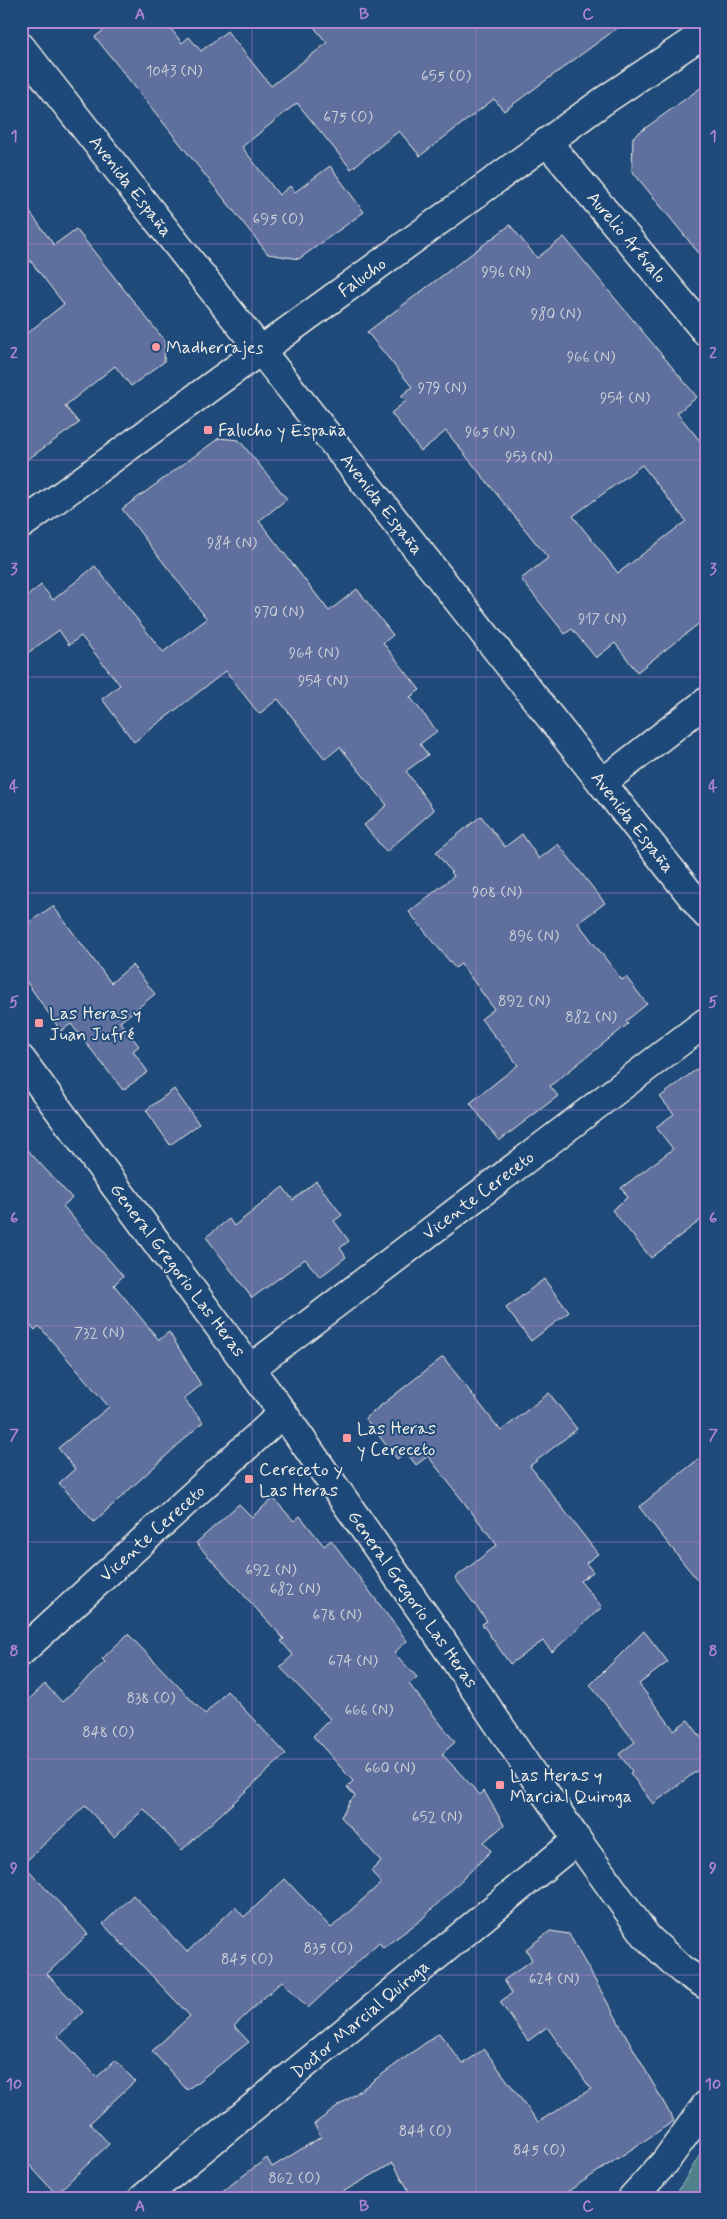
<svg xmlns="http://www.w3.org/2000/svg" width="727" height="2219" font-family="Mynerve,sans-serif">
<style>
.green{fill:#51828c;stroke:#a2baba}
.building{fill:#5f709f;stroke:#f4f1e8;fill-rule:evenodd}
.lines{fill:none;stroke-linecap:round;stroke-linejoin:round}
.minor-casing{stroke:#f4f1e8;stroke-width:31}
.secondary-casing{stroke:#f4f1e8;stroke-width:31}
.minor{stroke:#1f4a7a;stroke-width:28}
.secondary{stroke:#1f4a7a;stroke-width:28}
.grid{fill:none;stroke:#b185d1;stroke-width:1;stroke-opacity:0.55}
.poi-dot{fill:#ff9aa2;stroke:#1f4a7a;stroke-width:2}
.labels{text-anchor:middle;stroke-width:4;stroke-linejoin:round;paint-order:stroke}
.number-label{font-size:15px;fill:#cfd1d6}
.street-label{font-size:18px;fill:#f4f1e8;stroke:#1f4a7a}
.poi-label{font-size:18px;fill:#f4f1e8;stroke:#1f4a7a;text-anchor:start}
.neatline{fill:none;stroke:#b185d1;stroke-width:2}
.grid-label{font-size:16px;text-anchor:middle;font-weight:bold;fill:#b185d1}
</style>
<rect width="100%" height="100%" fill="#1f4a7a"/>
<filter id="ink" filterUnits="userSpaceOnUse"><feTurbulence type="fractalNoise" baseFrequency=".02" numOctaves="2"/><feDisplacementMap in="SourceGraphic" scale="10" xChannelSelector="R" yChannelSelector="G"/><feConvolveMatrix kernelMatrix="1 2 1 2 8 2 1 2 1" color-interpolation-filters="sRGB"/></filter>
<g filter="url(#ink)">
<path class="green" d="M706,2146V2198H674L702,2151Z"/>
<g class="building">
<path d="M115,21H165L182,43L189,37L201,51L227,31L271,86L327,43L309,21H627L504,111L494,99L420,156L399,131L351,169L297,103L242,147L279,195L290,186L295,192L330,166L364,212L299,259L268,254L95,37Z"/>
<path d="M706,84V262L632,171L633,137Z"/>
<path d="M21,200L54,245L76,229L165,341L164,362L131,386L115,366L65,406L79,423L21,464V338L64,304L21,249Z"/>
<path d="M510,225L537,258L564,237L697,397L677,413L706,448V618L637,672L615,643L596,658L572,629L565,634L521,579L548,558L446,431L421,451L391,413L406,401L401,396L412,387L367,332ZM642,465L686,521L618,573L573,516Z"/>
<path d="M219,438L239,440L287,499L259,521L329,611L357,589L393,635L383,643L420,690L410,697L437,731L420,744L428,755L406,771L434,810L386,852L364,825L387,805L340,747L325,759L278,699L259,714L226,671L134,742L102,699L120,685L81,636L69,645L59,630L21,658V601L41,585L53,600L95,566L163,652L207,619L122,509Z"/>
<path d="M481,816L505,847L522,834L539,859L558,844L605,903L578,923L622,980L626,977L647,1004L626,1021L628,1024L550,1086L558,1096L499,1141L470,1103L518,1065L481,1019L494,1009L461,964L455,968L409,912L454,876L436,852Z"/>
<path d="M53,906L111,983L132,965L155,994L120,1022L139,1046L133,1051L148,1072L123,1090L71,1024L61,1031L21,974V928Z"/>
<path d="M706,1062V1216L651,1258L612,1210L628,1197L621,1188L673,1149L656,1127L674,1114L660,1097Z"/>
<path d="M174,1089L199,1124L170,1145L146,1110Z"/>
<path d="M21,1143L72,1198L63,1206L123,1276L114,1285L159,1340L169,1332L201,1385L184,1399L203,1422L94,1522L59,1483L75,1469L58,1448L109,1407L39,1326L35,1330L21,1315Z"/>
<path d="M316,1181L342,1215L334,1221L349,1241L340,1248L346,1257L320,1277L305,1259L252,1298L206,1237L229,1219L234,1226L283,1187L293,1200Z"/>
<path d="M544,1279L569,1312L531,1341L506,1308Z"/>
<path d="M443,1357L501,1431L549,1393L577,1429L530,1466L598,1554L586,1563L593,1572L580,1581L602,1607L552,1652L543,1641L510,1664L482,1624L487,1621L455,1578L497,1545L428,1456L416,1465L406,1452L397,1459L365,1418Z"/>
<path d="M706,1453V1591L639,1507Z"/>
<path d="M273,1498L294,1521L300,1516L324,1546L331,1540L407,1641L394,1653L417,1677L409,1684L455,1742L442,1754L480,1795L484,1791L504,1825L484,1842L491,1851L421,1920L383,1948L379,1942L308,2008L282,1981L234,2026L249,2042L187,2090L152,2051L190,2016L103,1924L133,1895L187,1952L235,1907L244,1917L285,1879L331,1928L381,1883L371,1871L381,1861L341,1817L349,1802L355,1796L347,1787L353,1781L313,1736L330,1719L280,1667L293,1655L281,1641L284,1639L196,1543L239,1504L252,1517Z"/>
<path d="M644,1631L668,1662L639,1684L674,1730L688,1720L706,1744V1764L653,1804L630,1773L632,1771L619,1754L635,1742L590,1685Z"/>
<path d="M128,1634L205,1714L227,1691L286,1754L182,1850L144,1809L114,1837L85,1806L23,1864L88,1934L47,1974L83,2012L58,2036L97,2077L115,2060L135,2081L90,2123L109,2144L56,2194L21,2156V1707L45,1684L62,1702L105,1662L102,1659Z"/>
<path d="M550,1931L569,1934L674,2121L558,2198H413L393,2163L332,2198H213L267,2158L272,2167L321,2137L314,2124L439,2033L463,2064L484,2049L538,2122L591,2089L547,2027L528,2041L500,2002L512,1993L504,1980L532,1960L526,1949Z"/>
</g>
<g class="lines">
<defs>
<g id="minor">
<path d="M21,47L602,783"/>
<path d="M547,142L706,332"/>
<path d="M21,525L602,102L706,32"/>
<path d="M21,1059L283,1413L430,1623L577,1840L647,1937L682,1970L706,1985"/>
<path d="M251,1368L706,1022"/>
<path d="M21,1652L283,1413"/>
<path d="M143,2198L577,1840"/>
<path d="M632,2198L665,2162L706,2105"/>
</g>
<path id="secondary" d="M706,702L602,783L706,914"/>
</defs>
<use href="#minor" class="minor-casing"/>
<use href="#secondary" class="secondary-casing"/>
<use href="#minor" class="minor"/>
<use href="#secondary" class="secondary"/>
</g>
</g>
<path class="grid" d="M252,21V2198M476,21V2198M21,244H706M21,460H706M21,677H706M21,893H706M21,1110H706M21,1326H706M21,1542H706M21,1759H706M21,1975H706"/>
<g class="poi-dot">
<circle cx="156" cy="347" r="5"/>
<rect x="203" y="425" width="10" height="10" rx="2.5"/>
<rect x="34" y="1018" width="10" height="10" rx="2.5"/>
<rect x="342" y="1433" width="10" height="10" rx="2.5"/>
<rect x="244" y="1474" width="10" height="10" rx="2.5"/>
<rect x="495" y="1780" width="10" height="10" rx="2.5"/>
</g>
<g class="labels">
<g class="number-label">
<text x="174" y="76">1043 (N)</text>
<text x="446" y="81">655 (O)</text>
<text x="348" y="122">675 (O)</text>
<text x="278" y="224">695 (O)</text>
<text x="506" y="277">996 (N)</text>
<text x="556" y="319">980 (N)</text>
<text x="591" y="362">966 (N)</text>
<text x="442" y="393">979 (N)</text>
<text x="625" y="403">954 (N)</text>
<text x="490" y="437">965 (N)</text>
<text x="529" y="462">953 (N)</text>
<text x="232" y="548">984 (N)</text>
<text x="279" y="617">970 (N)</text>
<text x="602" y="624">917 (N)</text>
<text x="314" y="658">964 (N)</text>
<text x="323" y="686">954 (N)</text>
<text x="497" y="897">908 (N)</text>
<text x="534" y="941">896 (N)</text>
<text x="524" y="1006">892 (N)</text>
<text x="591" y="1022">882 (N)</text>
<text x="99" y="1338">732 (N)</text>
<text x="271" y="1575">692 (N)</text>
<text x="295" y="1594">682 (N)</text>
<text x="337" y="1620">678 (N)</text>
<text x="353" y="1666">674 (N)</text>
<text x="151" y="1703">838 (O)</text>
<text x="369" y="1715">666 (N)</text>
<text x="108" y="1737">848 (O)</text>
<text x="390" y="1773">660 (N)</text>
<text x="437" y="1822">652 (N)</text>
<text x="328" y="1953">835 (O)</text>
<text x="247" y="1964">845 (O)</text>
<text x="554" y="1984">624 (N)</text>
<text x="425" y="2136">844 (O)</text>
<text x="539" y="2155">845 (O)</text>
<text x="294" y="2183">862 (O)</text>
</g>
<g class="street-label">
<text transform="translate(131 186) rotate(52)" y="6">Avenida España</text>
<text transform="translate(627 237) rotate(50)" y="6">Aurelio Arévalo</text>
<text transform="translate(362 277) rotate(-36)" y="6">Falucho</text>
<text transform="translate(382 504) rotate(52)" y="6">Avenida España</text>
<text transform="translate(633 822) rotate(52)" y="6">Avenida España</text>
<text transform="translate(478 1195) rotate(-37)" y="6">Vicente Cereceto</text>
<text transform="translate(178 1270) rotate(53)" y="6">General Gregorio Las Heras</text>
<text transform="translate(152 1533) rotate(-42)" y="6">Vicente Cereceto</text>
<text transform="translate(413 1599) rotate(55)" y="6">General Gregorio Las Heras</text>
<text transform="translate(360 2019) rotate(-40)" y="6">Doctor Marcial Quiroga</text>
</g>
<g class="poi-label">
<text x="166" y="353">Madherrajes</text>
<text x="218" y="436">Falucho y España</text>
<text x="49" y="1019">Las Heras y<tspan x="49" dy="21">Juan Jufré</tspan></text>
<text x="357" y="1434">Las Heras<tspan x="357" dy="21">y Cereceto</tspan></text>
<text x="259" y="1475">Cereceto y<tspan x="259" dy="21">Las Heras</tspan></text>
<text x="510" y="1781">Las Heras y<tspan x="510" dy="21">Marcial Quiroga</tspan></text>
</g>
</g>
<rect width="727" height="2219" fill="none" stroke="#1f4a7a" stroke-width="55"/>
<rect x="28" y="28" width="672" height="2164" class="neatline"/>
<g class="grid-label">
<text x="140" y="19">A</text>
<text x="364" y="19">B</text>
<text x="588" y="19">C</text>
<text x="14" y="141">1</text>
<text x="713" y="141">1</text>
<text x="14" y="358">2</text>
<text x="713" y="358">2</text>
<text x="14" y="574">3</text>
<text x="713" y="574">3</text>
<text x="14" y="791">4</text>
<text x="713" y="791">4</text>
<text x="14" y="1007">5</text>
<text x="713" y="1007">5</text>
<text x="14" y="1223">6</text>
<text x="713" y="1223">6</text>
<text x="14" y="1440">7</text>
<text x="713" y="1440">7</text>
<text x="14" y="1656">8</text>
<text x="713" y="1656">8</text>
<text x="14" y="1873">9</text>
<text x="713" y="1873">9</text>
<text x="14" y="2089">10</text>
<text x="713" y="2089">10</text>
<text x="140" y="2211">A</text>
<text x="364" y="2211">B</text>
<text x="588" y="2211">C</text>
</g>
</svg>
